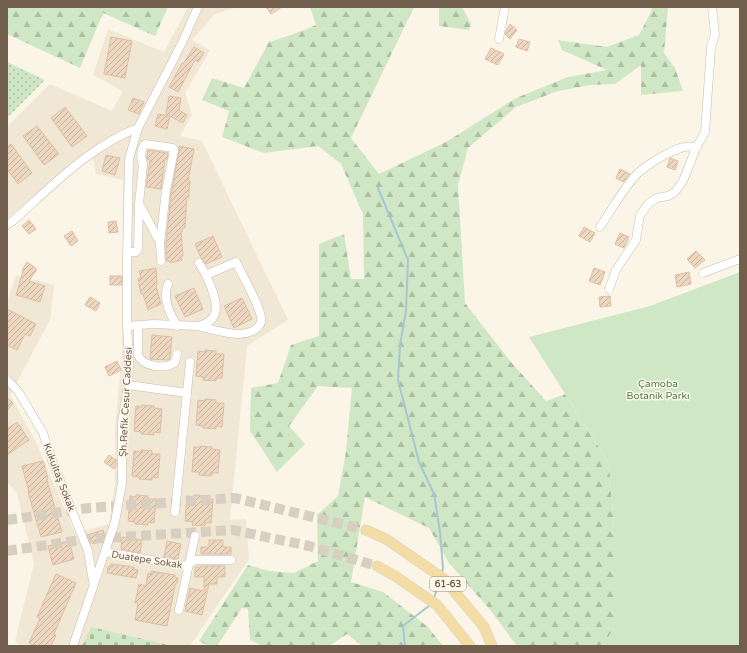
<svg xmlns="http://www.w3.org/2000/svg" width="747" height="653" font-family="'Varela Round',sans-serif">
<style>
.residential{fill:#f1e7d5}
.grass{fill:url(#grass-dots)}
.forest{fill:url(#forest-firs)}
.cemetery{fill:url(#cemetery-stones)}
.park{fill:#d0e7c6}
.lines{fill:none;stroke-linecap:round;stroke-linejoin:round}
.stream{stroke:#a4c7d3;stroke-width:2}
.building{fill:url(#building-hatch);stroke:#dfbfa2}
.major-tunnel{stroke:#d8cfc0;stroke-width:10;stroke-dasharray:10 5;stroke-linecap:butt}
.minor-casing{stroke:#cbbdad;stroke-width:9}
.major-casing{stroke:#dad5d1;stroke-width:11}
.minor{stroke:#fff;stroke-width:8}
.major{stroke:#f3dda4;stroke-width:10}
.labels{text-anchor:middle;stroke-width:3;stroke-linejoin:round;paint-order:stroke}
.shield{fill:#fdf8ec;stroke:#9c8c7d;stroke-width:1}
.shield-label{font-size:9px;font-weight:bold;fill:#725e4d}
.park-label{font-size:10px;fill:#547c49;stroke:#fdf8ec}
.street-label{font-size:10px;fill:#725e4d;stroke:#fdf8ec}
</style>
<defs>
<pattern id="grass-dots" width="8" height="8" patternUnits="userSpaceOnUse"><rect width="8" height="8" fill="#d0e7c6"/><path d="M2 2h.1M6 6h.1" fill="none" stroke="#adbea3" stroke-width="1.8" stroke-linecap="round"/></pattern>
<pattern id="forest-firs" width="22" height="20" patternUnits="userSpaceOnUse"><rect width="22" height="20" fill="#d0e7c6"/><path d="M5 1l3.5 6h-7zM16 11l3.5 6h-7z" fill="#adbea3"/></pattern>
<pattern id="cemetery-stones" width="16" height="16" patternUnits="userSpaceOnUse"><rect width="16" height="16" fill="#d0e7c6"/><path d="M2 7V4a2 2 0 0 1 4 0v3zM10 15v-3a2 2 0 0 1 4 0v3z" fill="#adbea3"/></pattern>
<pattern id="building-hatch" width="6" height="6" patternUnits="userSpaceOnUse"><rect width="6" height="6" fill="#edd7c0"/><path d="M-1 1l2-2M0 6l6-6M5 7l2-2" fill="none" stroke="#c4b29e"/></pattern>
</defs>
<rect width="100%" height="100%" fill="#faf5e6"/>
<path class="residential" d="M188,7H238L215,14L192,40L210,50L185,93L192,115L180,136L202,141L288,320L247,346L230,520L246,519L249,559L191,644L192,646H21L15,641L34,564L17,493L7,482V303L16,275L54,285L50,320L10,395L35,440L75,533L109,524L115,484V429L122,352L123,180L96,174L93,158L7,218V127L50,84L112,111L123,91L93,75L108,29L164,52Z"/>
<path class="grass" d="M7,62L45,80L7,118Z"/>
<g class="forest">
<path d="M7,7H168L155,36L103,13L80,68L7,34Z"/>
<path d="M310,7H414L351,138L379,174L446,142L516,98L568,77L607,70L562,50L558,40L607,47L639,35L651,12L652,7H668L664,53L675,68L683,91L641,95V65L615,84L590,85L558,91L516,107L468,148L458,185L465,303L510,361L546,401L565,394L609,463L614,527V628L603,646H517L491,611L449,563L429,528L365,497L351,582L383,592L428,627L443,646H362L347,634L329,646H263L250,640L248,609L242,608L217,646H208L199,641L248,565L269,571L294,573L318,561L317,515L338,496L346,451L352,388L318,386L289,426L305,444L277,472L250,431L251,388L278,383L291,345L319,336V244L344,234L351,279H364L363,214L341,164L318,146L264,153L222,137L229,111L202,100L212,78L244,88L269,42L294,34L316,25Z"/>
<path d="M439,7H462L471,24L469,30L439,26Z"/>
</g>
<path class="cemetery" d="M91,627L173,646H82Z"/>
<path class="park" d="M740,272V646H603L614,628V527L609,463L529,337L650,306Z"/>
<g class="lines">
<g class="stream">
<path d="M378,188L408,260L406,311L400,345L398,380L419,462L434,494L440,532L443,568L442,573"/>
<path d="M434,598L440,580"/>
<path d="M405,646L403,626L430,605"/>
</g>
</g>
<g class="building">
<path d="M266,7H282L271,14Z"/>
<path d="M510,24L517,30L510,39L505,34L507,29Z"/>
<path d="M111,37L132,41L125,78L104,74Z"/>
<path d="M519,39L530,42L527,51L516,47Z"/>
<path d="M194,47L204,53L198,62L195,60L178,92L169,87L182,63L183,64Z"/>
<path d="M491,48L504,54L498,65L485,59Z"/>
<path d="M169,96L181,98L179,110L187,115L183,123L166,114Z"/>
<path d="M133,98L144,102L139,114L128,110Z"/>
<path d="M65,107L87,136L72,147L51,118Z"/>
<path d="M158,114L170,116L167,129L155,126Z"/>
<path d="M37,126L59,154L44,165L23,136Z"/>
<path d="M11,144L32,173L18,184L7,169V147Z"/>
<path d="M179,146L194,149L188,181H190L189,190V197H187L185,228H183L182,232H181L183,256H181L182,260L170,263V261H166V243L171,193L179,151Z"/>
<path d="M148,150L168,153L167,159H165L161,189L146,187L150,160L147,159Z"/>
<path d="M106,155L120,158L115,175L102,171Z"/>
<path d="M670,158L678,161L675,170L667,167Z"/>
<path d="M620,169L630,174L623,182L616,178Z"/>
<path d="M29,220L36,229L29,234L22,226Z"/>
<path d="M116,221L118,232L109,233L108,222Z"/>
<path d="M584,227L595,233L590,242L579,236Z"/>
<path d="M72,231L78,241L71,246L64,236Z"/>
<path d="M620,233L629,237L624,248L615,244Z"/>
<path d="M213,236L222,257L206,264L201,258L195,244Z"/>
<path d="M696,251L705,260L695,268L687,259Z"/>
<path d="M27,262L37,269L29,281L45,286L40,302L16,295L23,271L22,270Z"/>
<path d="M156,268L157,284L156,286L161,304L148,310L143,294H141L138,279L141,278L139,271Z"/>
<path d="M594,268L605,272L600,285L589,281Z"/>
<path d="M689,272L691,284L677,287L675,275Z"/>
<rect x="110" y="276" width="12" height="9"/>
<path d="M194,288L203,309L185,317L175,296Z"/>
<path d="M610,296L611,306L600,307L599,297Z"/>
<path d="M90,297L100,303L96,311L85,305Z"/>
<path d="M242,298L252,319L234,328L224,306Z"/>
<path d="M7,309L36,324L30,336L25,334L17,350L7,345Z"/>
<path d="M152,335L172,337L170,359L167,360L150,359Z"/>
<path d="M205,350L216,351V354H224L222,378H216V381L203,380V377L196,376L198,351L205,352Z"/>
<path d="M117,361L121,370L109,376L105,367Z"/>
<path d="M7,398L13,403L7,411Z"/>
<path d="M205,399L216,400V403H224L222,427L216,426V429L203,428V426L196,425L198,400L204,401Z"/>
<path d="M142,405L154,406V408L162,409L160,433L154,432V435L141,434V432L134,431L136,406L142,407Z"/>
<path d="M17,422L29,440L7,455V429Z"/>
<path d="M201,446L212,447V449L220,450L218,473H212V476L199,475V472H192L194,447H200Z"/>
<path d="M141,450L152,451V454H160L158,478L152,477V480L139,479L140,477L132,476L134,451L141,452Z"/>
<path d="M109,455L116,460V465L114,469L104,462Z"/>
<path d="M43,461L48,479L47,480L62,532L41,537L28,492H29L22,466Z"/>
<path d="M136,495L148,496V499H156L154,523L148,522V525L135,524V522L128,521L130,496L136,497Z"/>
<path d="M194,495L205,496V499H213L211,523H205V526L192,525L193,522L185,521L187,496L194,497Z"/>
<path d="M103,530L105,535L103,541L93,544L90,534Z"/>
<path d="M122,537L142,540L140,553L121,549Z"/>
<path d="M209,540H223V547H231V554H201V547H209Z"/>
<path d="M69,541L74,559L53,565L48,546Z"/>
<path d="M167,541L181,544L178,559L164,557Z"/>
<path d="M111,564L134,567V569L138,570L136,578L107,573L108,566H110Z"/>
<path d="M201,566H225V577H217V584H209L202,615L185,611L190,588L204,591V577H195V567H201Z"/>
<path d="M151,571L175,575V577L178,578L177,584H175V586L167,626L135,620L138,603H135L139,584L146,586L148,573L151,574Z"/>
<path d="M56,574L76,583L54,634L56,635L51,646H35L29,643L40,618L37,617Z"/>
</g>
<g class="lines">
<g class="major-tunnel">
<path d="M7,520L89,508L235,498L366,530"/>
<path d="M7,551L88,539L233,530L309,546L377,566"/>
</g>
<defs>
<g id="minor">
<path d="M499,39L505,7"/>
<path d="M140,205L160,243L161,261"/>
<path d="M7,225L14,220C51,187 91,145 138,128"/>
<path d="M600,227C612,210 623,188 638,173C648,164 671,150 684,147C688,146 693,147 697,147"/>
<path d="M128,252H136L138,249L139,204L143,164C140,158 141,149 145,144L173,148L174,150L166,191L160,243"/>
<path d="M199,263L206,275"/>
<path d="M703,273L740,259"/>
<path d="M168,284C162,298 170,314 177,326"/>
<path d="M609,289L616,270L636,240L640,215L649,203L657,198L668,196L675,192L683,181L696,148L705,132L711,47L715,34L712,7"/>
<path d="M127,326L154,324L198,326C227,320 214,293 206,275L236,262C241,273 264,312 261,322C259,331 246,334 238,334C225,334 211,329 198,326"/>
<path d="M138,326V355C143,367 166,370 175,362L177,354"/>
<path d="M7,380L18,391L43,433L54,466L88,551L93,581"/>
<path d="M128,385L187,393"/>
<path d="M175,512L190,362"/>
<path d="M105,552L186,566L195,560H231"/>
<path d="M179,610L195,536"/>
<path d="M73,646L115,522L122,483V423L128,385L129,364L127,323V260L129,159L138,128L182,43L198,7"/>
</g>
<g id="major">
<path d="M366,530L386,539L444,579L484,627L492,646"/>
<path d="M377,566L395,576L437,605L470,646"/>
</g>
</defs>
<use href="#minor" class="minor-casing"/>
<use href="#major" class="major-casing"/>
<use href="#minor" class="minor"/>
<use href="#major" class="major"/>
</g>
<g class="labels">
<rect class="shield" x="430" y="577" width="36" height="14" rx="3"/>
<g class="shield-label">
<text x="448" y="587">61-63</text>
</g>
<g class="park-label">
<text x="658" y="387">Çamoba<tspan x="658" dy="12">Botanik Parkı</tspan></text>
</g>
<g class="street-label">
<text transform="translate(125 402) rotate(-87)" y="4">Şh.Refik Cesur Caddesi</text>
<text transform="translate(60 477) rotate(69)" y="4">Kukultaş Sokak</text>
<text transform="translate(147 559) rotate(9)" y="4">Duatepe Sokak</text>
</g>
</g>
<rect width="747" height="653" fill="none" stroke="#725e4d" stroke-width="16"/>
</svg>
